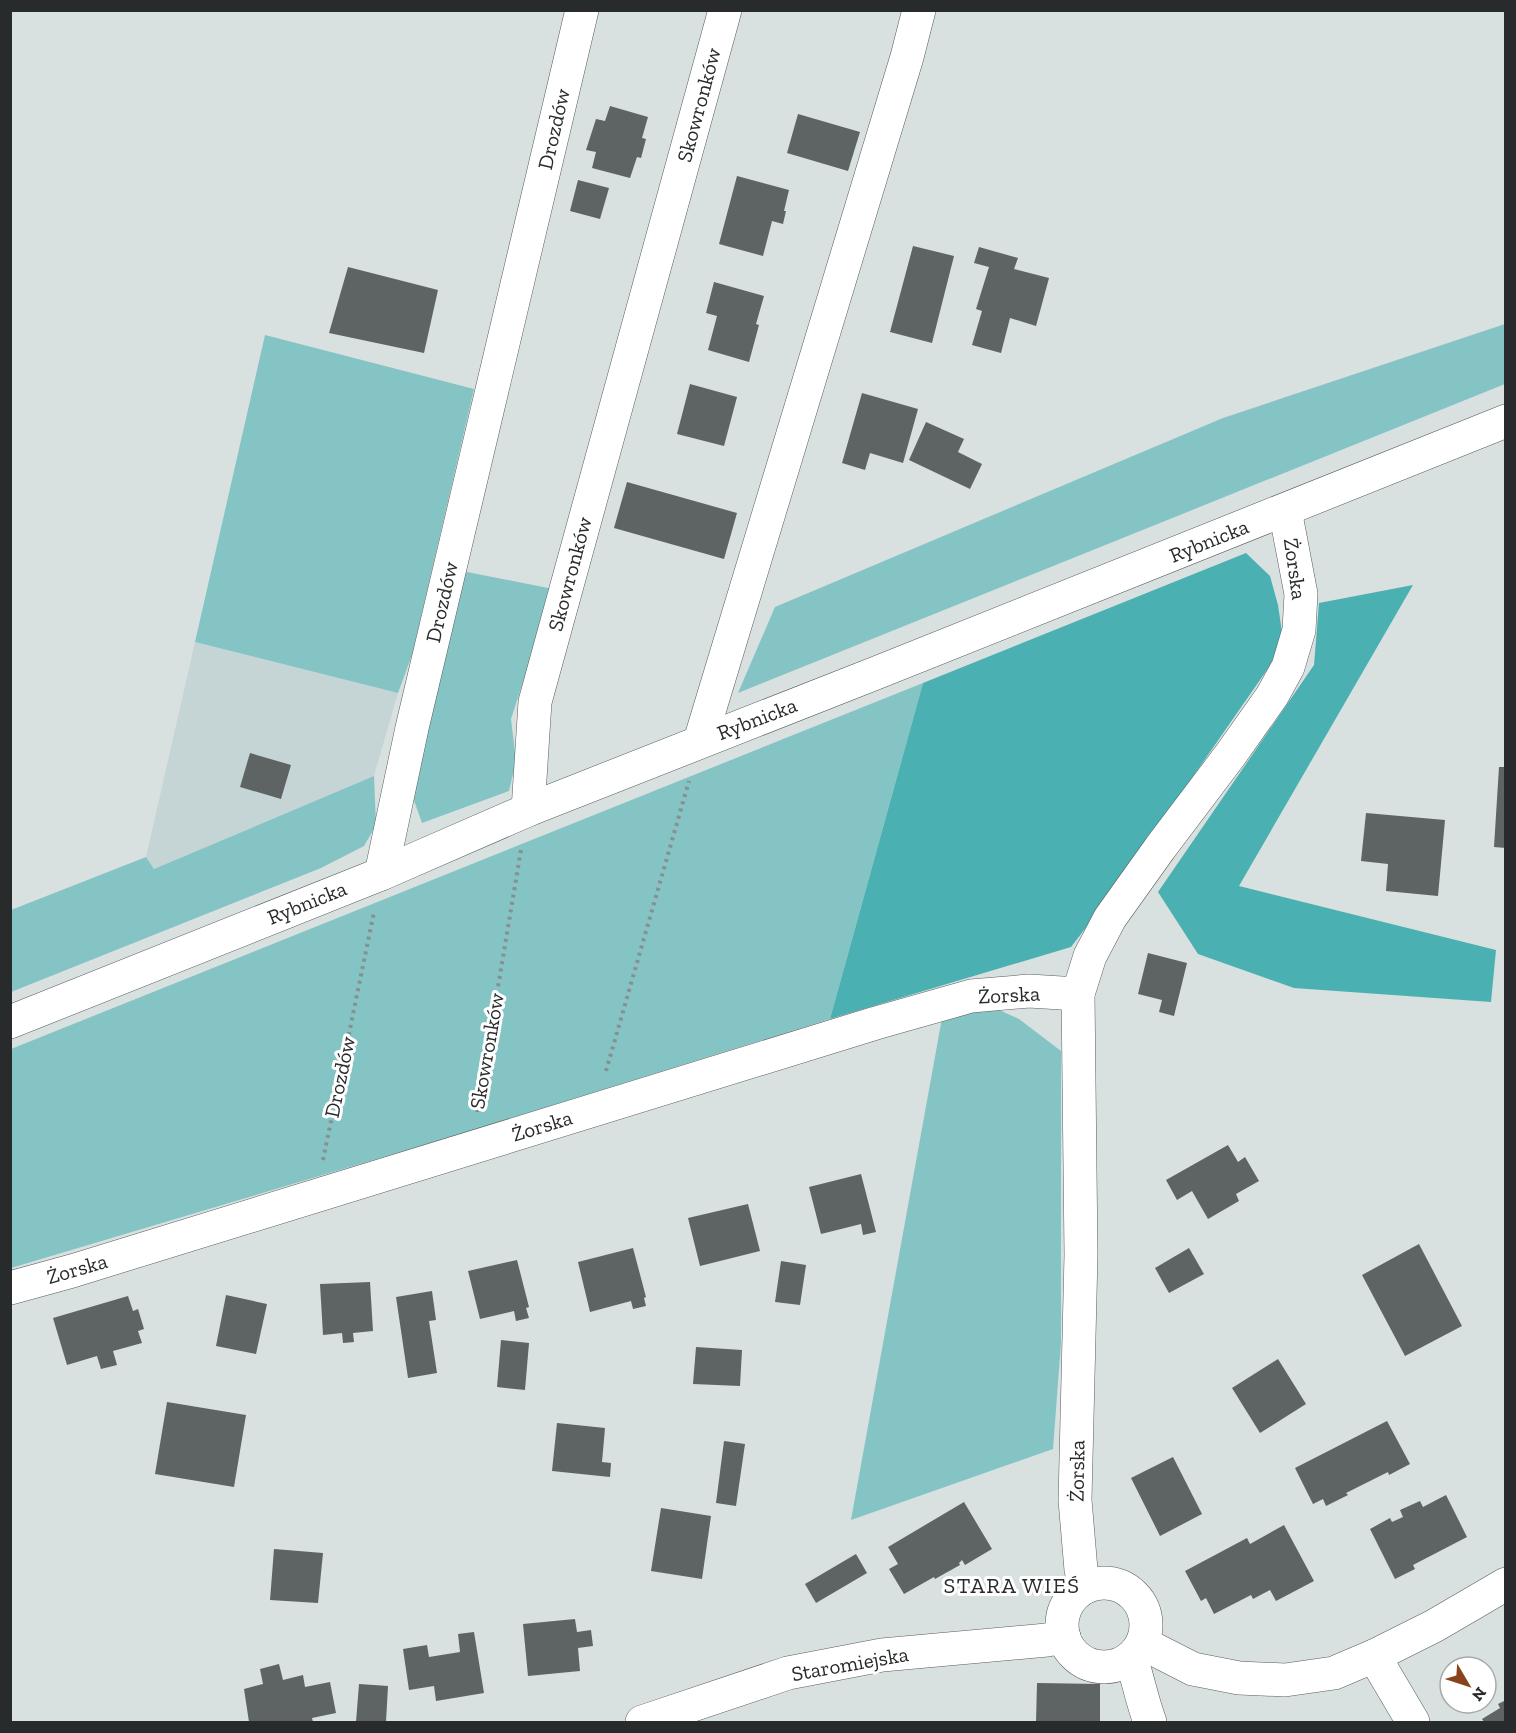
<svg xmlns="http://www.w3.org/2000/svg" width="1516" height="1733" font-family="'Zilla Slab',serif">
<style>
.built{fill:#c5d5d5}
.green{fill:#84c4c4}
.forest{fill:#4ab0b1}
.building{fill:#5e6363}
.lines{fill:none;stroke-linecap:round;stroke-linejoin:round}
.minor-casing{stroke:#585d5d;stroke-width:34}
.major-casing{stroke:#585d5d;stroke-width:34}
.path{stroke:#898e8e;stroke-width:4;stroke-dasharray:3 4.5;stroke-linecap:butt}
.minor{stroke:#fff;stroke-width:33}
.major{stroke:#fff;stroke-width:33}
.labels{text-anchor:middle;stroke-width:6;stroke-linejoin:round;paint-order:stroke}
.street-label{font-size:21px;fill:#282b2b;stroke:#fff}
.neighbourhood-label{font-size:22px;letter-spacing:1.5px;fill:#282b2b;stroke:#fff}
</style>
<rect width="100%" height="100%" fill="#d9e0e0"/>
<path class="built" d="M195,642L398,693L374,776L154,869L146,857Z"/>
<g class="green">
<path d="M1505,324V384L738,693L775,607L1223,418Z"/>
<path d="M265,335L474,389L412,655L398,693L195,642Z"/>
<path d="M462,571L553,589L511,719L516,761L509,791L422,823L411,792Z"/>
<path d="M923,683L830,1019L447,1138L11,1268V1049Z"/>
<path d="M374,776L376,825L364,846L321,868L11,992V910L146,857L154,869Z"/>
<path d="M988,1005L1019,1019L1061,1051V1343L1053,1449L851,1520L942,1018Z"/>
</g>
<g class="forest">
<path d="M1246,553L1270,576L1278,605L1283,639L1269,667L1110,896L1071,947L830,1019L923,683Z"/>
<path d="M1413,585L1239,886L1496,950L1491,1002L1294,988L1198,954L1158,892L1314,665L1319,603Z"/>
</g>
<g class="building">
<path d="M610,106L648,117L642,138L646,139L641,158L637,157L630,178L592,168L596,152L586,150L596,119L605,121Z"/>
<path d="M798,114L860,132L848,171L787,153Z"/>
<path d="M737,176L789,190L784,211H786L783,224L772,221L763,256L719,244Z"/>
<path d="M578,180L609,188L600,219L570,211Z"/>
<path d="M913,246L954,256L932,343L890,332Z"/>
<path d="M979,247L1018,258L1014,269L1049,278L1036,326L1010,318L1001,353L972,345L982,311L976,309L989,267L974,263Z"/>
<path d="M348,267L438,290L424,353L329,333Z"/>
<path d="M714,282L764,296L756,324L759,325L749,362L708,350L717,316L706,313Z"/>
<path d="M690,384L737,397L724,446L677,434Z"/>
<path d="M862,393L918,409L903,463L870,453L865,470L842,463Z"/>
<path d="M926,422L964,439L958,452L982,464L970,489L909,460Z"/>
<path d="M627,482L737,513L724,559L614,528Z"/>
<path d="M250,753L291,765L281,799L240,787Z"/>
<path d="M1499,767H1506V848L1494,847Z"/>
<path d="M1366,813L1445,820L1438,896L1386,891L1388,864L1361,861Z"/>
<path d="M1148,953L1187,963L1174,1016L1159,1012L1162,1000L1138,994Z"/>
<path d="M1228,1145L1238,1162L1245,1157L1259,1181L1236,1194L1239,1201L1208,1219L1192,1191L1177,1200L1166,1180Z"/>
<path d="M861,1174L876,1232L863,1235L861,1224L821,1234L809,1187Z"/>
<path d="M748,1204L760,1251L700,1266L688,1218Z"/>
<path d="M1419,1244L1462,1326L1405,1356L1362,1275Z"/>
<path d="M633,1248L646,1297L644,1298L646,1306L633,1309L631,1301L590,1312L578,1262Z"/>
<path d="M1189,1248L1204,1274L1169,1293L1155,1268Z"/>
<path d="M517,1260L529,1307L526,1308L529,1318L516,1321L514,1311L480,1319L468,1271Z"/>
<path d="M781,1261L806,1265L800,1305L775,1302Z"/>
<path d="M370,1282L373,1331L353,1333L354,1342L343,1343L342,1333L323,1335L320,1284Z"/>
<path d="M432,1291L436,1320L429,1321L437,1373L408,1378L396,1297Z"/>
<path d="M226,1295L267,1304L256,1354L216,1346Z"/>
<path d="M128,1296L133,1311L138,1309L144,1329L138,1331L142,1343L113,1351L117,1365L101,1369L97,1356L67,1365L53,1318Z"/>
<path d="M501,1340L529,1343L525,1390L497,1387Z"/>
<path d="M696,1347L742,1350L740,1386L693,1384Z"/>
<path d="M1278,1359L1306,1404L1260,1433L1232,1388Z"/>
<path d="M167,1402L246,1415L234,1487L155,1474Z"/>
<path d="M1387,1421L1410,1464L1389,1475L1388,1472L1346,1493L1348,1495L1326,1506L1323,1499L1313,1504L1295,1468Z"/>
<path d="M557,1423L605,1428L602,1462L611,1463L610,1477L552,1471Z"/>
<path d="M724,1441L745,1444L736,1506L716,1503Z"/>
<path d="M1173,1457L1202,1514L1160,1536L1131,1478Z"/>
<path d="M1446,1495L1467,1537L1413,1565L1415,1569L1395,1579L1370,1529L1390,1518L1392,1522L1403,1517L1400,1510L1420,1501L1423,1507Z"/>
<path d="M964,1502L992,1549L965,1565L962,1560L959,1563L960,1565L935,1579L934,1577L904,1594L889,1569L898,1564L888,1547Z"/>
<path d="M661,1508L711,1516L702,1579L651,1571Z"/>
<path d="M1284,1525L1314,1581L1276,1601L1270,1590L1253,1599L1251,1595L1214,1614L1206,1598L1201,1601L1185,1571L1247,1538L1250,1544Z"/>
<path d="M274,1549L323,1553L318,1603L270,1600Z"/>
<path d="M856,1554L867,1573L816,1603L805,1584Z"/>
<path d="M575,1619L577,1632L591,1630L593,1646L578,1648L580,1671L528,1676L523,1624Z"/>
<path d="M474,1632L484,1693L436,1701L434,1686L409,1690L403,1649L427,1645L429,1657L460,1652L458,1634Z"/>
<path d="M279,1664L283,1680L303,1675L305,1687L330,1682L336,1713L312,1718L313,1722H249L244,1689L263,1684L260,1669Z"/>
<path d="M1037,1683L1100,1684V1722H1036Z"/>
<path d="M359,1684L388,1686L386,1722H356Z"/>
<path d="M1506,1700V1722H1484L1482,1719L1500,1708L1498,1704Z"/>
</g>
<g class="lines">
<defs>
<g id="minor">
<path d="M700,741L907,57L919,10"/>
<path d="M528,810L535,702L725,10"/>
<path d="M381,874L412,728L582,10"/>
<path d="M10,1288L72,1271L876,1023L971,996L1029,991L1078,994"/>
<circle cx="1104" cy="1625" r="42"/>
<path d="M1086,1587L1081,1570L1075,1500L1081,1255L1078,994L1090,956L1110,918L1160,848L1231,754L1272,696L1288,667L1299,630L1301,594L1285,510"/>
<path d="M1142,1643L1193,1669L1239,1678L1285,1680L1334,1673L1374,1656L1434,1626L1506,1584"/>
<path d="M1374,1656L1413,1722"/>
<path d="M1131,1658C1138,1679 1142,1701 1150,1722"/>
<path d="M642,1722L788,1673L882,1655L1047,1640L1064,1637"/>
</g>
<path id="major" d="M10,1022L381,874L528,810L876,673L1506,421"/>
</defs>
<use href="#minor" class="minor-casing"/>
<use href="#major" class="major-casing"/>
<g class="path">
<path d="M606,1071L689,781"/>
<path d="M477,1112L521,850"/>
<path d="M323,1160L374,912"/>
<path d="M1071,1671L1102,1674"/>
</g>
<use href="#minor" class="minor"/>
<use href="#major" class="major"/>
</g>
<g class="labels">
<g class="street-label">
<text transform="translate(699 105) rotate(-75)" y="7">Skowronków</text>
<text transform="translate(554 129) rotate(-77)" y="7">Drozdów</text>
<text transform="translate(1209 541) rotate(-22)" y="7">Rybnicka</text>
<text transform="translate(1295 569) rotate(82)" y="7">Żorska</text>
<text transform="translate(570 574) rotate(-75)" y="7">Skowronków</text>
<text transform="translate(442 602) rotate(-77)" y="7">Drozdów</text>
<text transform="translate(757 719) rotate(-21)" y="7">Rybnicka</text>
<text transform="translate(307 903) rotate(-22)" y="7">Rybnicka</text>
<text transform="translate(1009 995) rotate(-3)" y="7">Żorska</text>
<text transform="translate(487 1051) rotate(-80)" y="7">Skowronków</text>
<text transform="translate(340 1077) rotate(-78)" y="7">Drozdów</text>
<text transform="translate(542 1126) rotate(-17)" y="7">Żorska</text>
<text transform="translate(77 1269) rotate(-16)" y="7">Żorska</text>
<text transform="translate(1077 1471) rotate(-89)" y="7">Żorska</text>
<text transform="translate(850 1664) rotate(-10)" y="7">Staromiejska</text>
</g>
<g class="neighbourhood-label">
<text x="1012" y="1593">STARA WIEŚ</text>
</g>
</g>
<rect width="1516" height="1733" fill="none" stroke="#282b2b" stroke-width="24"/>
<g transform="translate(1468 1685) rotate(129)"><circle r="28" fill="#ffffff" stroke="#a9aaaa" stroke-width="1.5"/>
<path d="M0-4.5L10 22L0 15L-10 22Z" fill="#88421c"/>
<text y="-9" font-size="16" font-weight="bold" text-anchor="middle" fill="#282b2b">N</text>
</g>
</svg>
